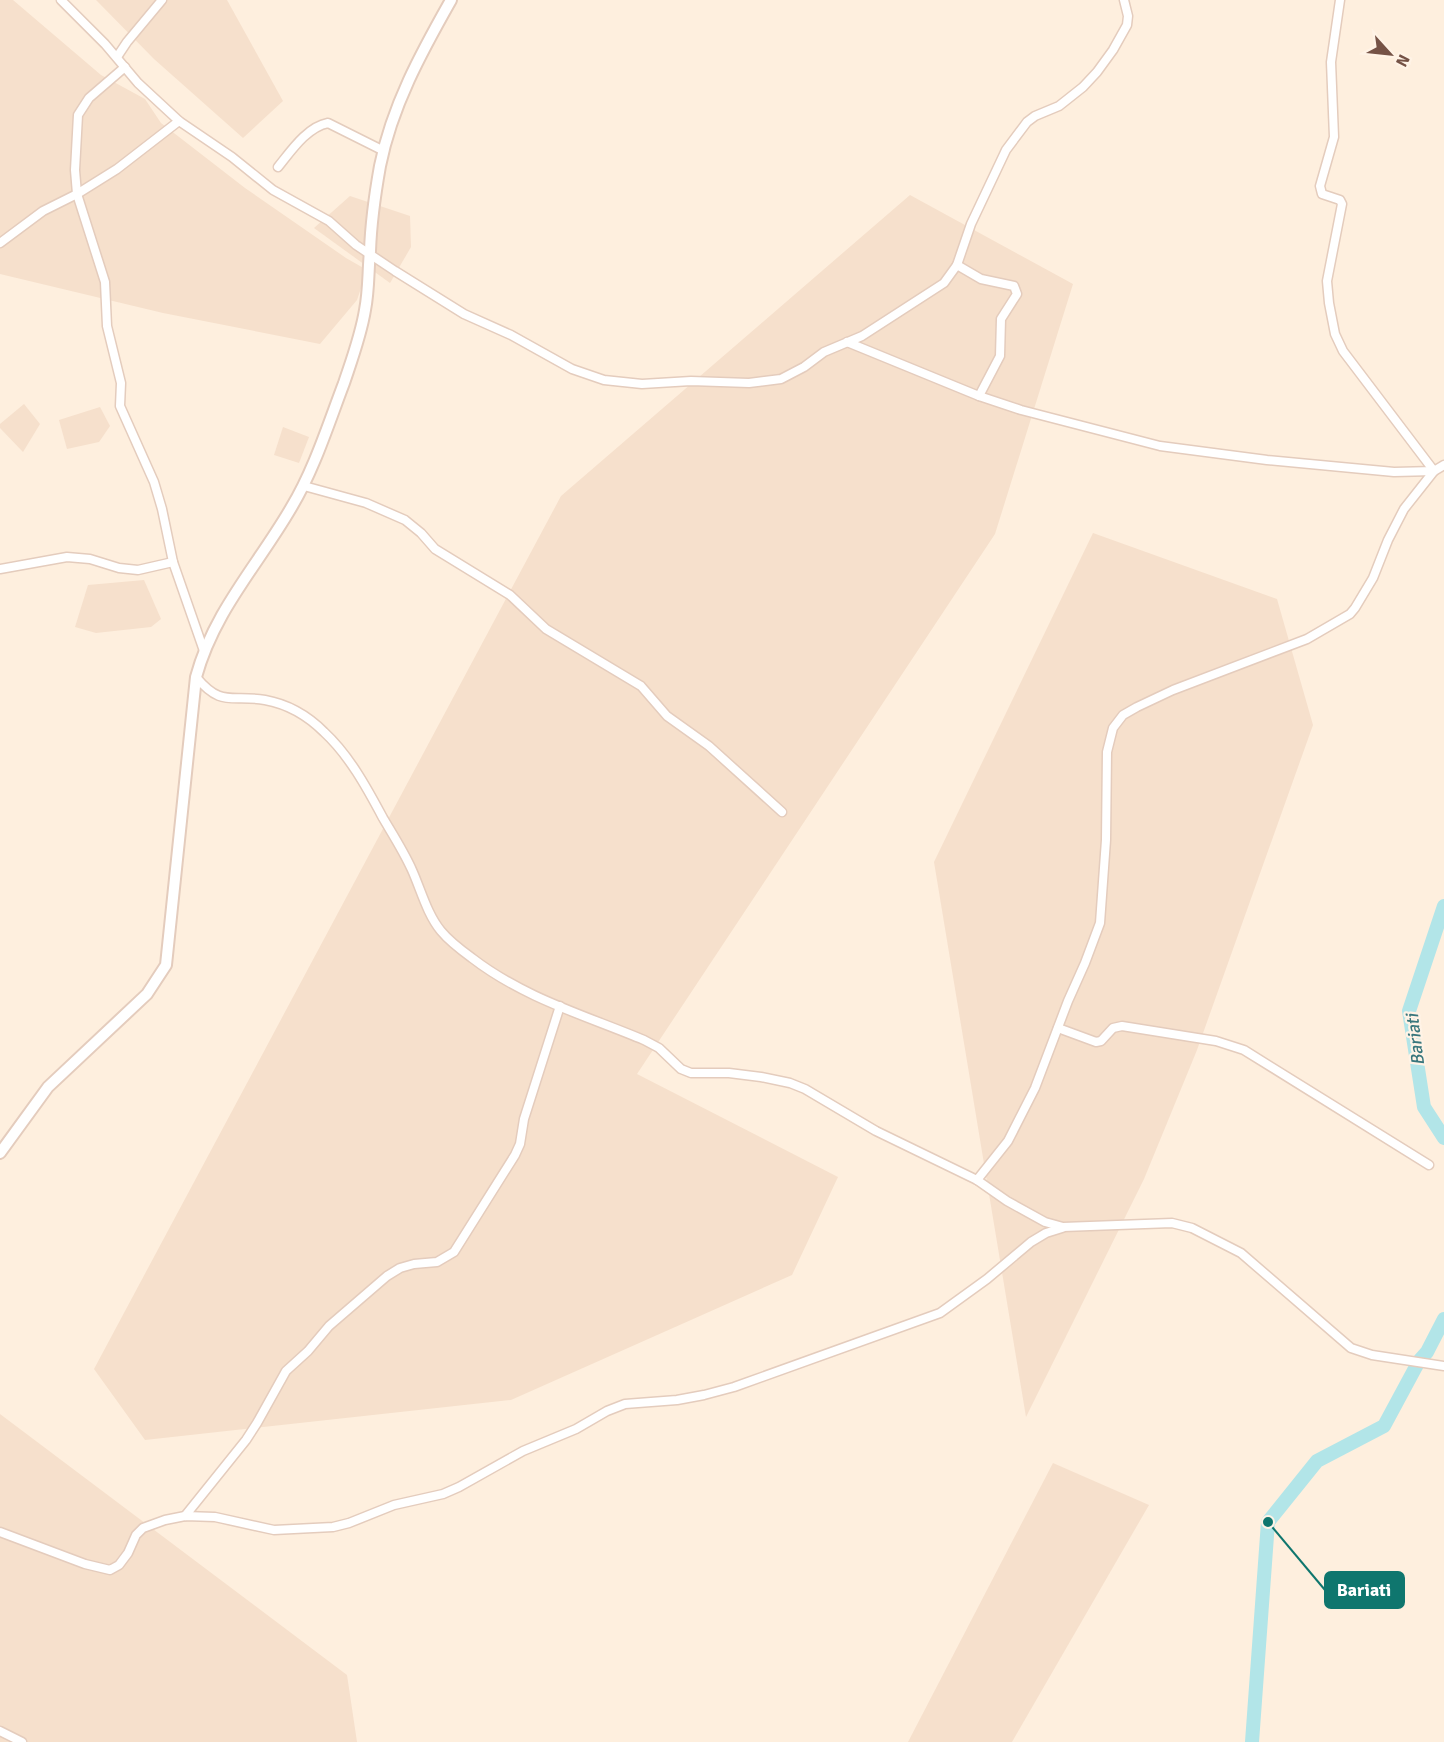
<svg xmlns="http://www.w3.org/2000/svg" width="1444" height="1742" font-family="Signika,sans-serif">
<style>
.residential{fill:#f6e0cc}
.lines{fill:none;stroke-linecap:round;stroke-linejoin:round}
.river{stroke:#b2e5e8;stroke-width:14}
.minor-casing{stroke:#e4ccbd;stroke-width:11}
.tertiary-casing{stroke:#e4ccbd;stroke-width:14}
.minor{stroke:#fff;stroke-width:8}
.tertiary{stroke:#fff;stroke-width:10}
.labels{text-anchor:middle;stroke-width:4.5;stroke-linejoin:round;paint-order:stroke}
.water-label{font-size:18px;font-style:italic;fill:#38767c;stroke:#fff3e6}
.leader{fill:none;stroke:#0f766e;stroke-width:2}
.callout-dot{fill:#0f766e;stroke:#fff3e6;stroke-width:2}
.callout{fill:#0f766e;stroke:#0f766e;stroke-width:2}
.callout-label{font-size:18px;text-anchor:middle;font-weight:bold;fill:#fff}
</style>
<rect width="100%" height="100%" fill="#feefde"/>
<g class="residential">
<path d="M0,0H13L101,75L145,99L161,123L245,188L346,258L367,270L357,300L320,344L163,313L0,274Z"/>
<path d="M96,0H227L283,101L243,138L154,59Z"/>
<path d="M910,195L1073,284L995,534L637,1074L838,1177L792,1275L511,1400L145,1440L94,1369L561,496Z"/>
<path d="M350,196L410,216L411,247L390,283L314,228Z"/>
<path d="M24,404L40,424L23,452L0,428V424Z"/>
<path d="M100,407L110,426L99,442L67,449L59,420Z"/>
<path d="M283,427L309,437L299,463L274,455Z"/>
<path d="M1093,533L1277,599L1313,725L1197,1050L1144,1179L1026,1417L934,862Z"/>
<path d="M144,580L161,619L151,627L96,633L75,627L88,585Z"/>
<path d="M0,1414L347,1675L357,1742H0Z"/>
<path d="M1053,1463L1149,1505L1012,1742H908Z"/>
</g>
<g class="lines">
<g class="river">
<path d="M1444,906L1409,1011L1424,1107L1444,1138"/>
<path d="M1252,1742L1268,1522L1317,1461L1384,1426L1419,1361L1427,1352L1444,1319"/>
</g>
<defs>
<g id="minor">
<path d="M61,0L105,44L138,83L179,121L232,157L273,190L329,221L356,245L395,271L464,314L511,335L572,369L604,380L642,384L691,381L749,383L781,379L804,367L824,352L862,336L944,283L957,265L971,224L1006,150L1027,122L1035,116L1059,106L1083,87L1097,72L1113,50L1127,25L1128,16L1124,0"/>
<path d="M117,57L127,42L162,0"/>
<path d="M125,67L89,98L78,115L75,170L77,194L105,282L107,326L121,383L120,406L154,482L162,509L173,562L204,651"/>
<path d="M278,167C291,151 307,127 328,123L384,151"/>
<path d="M0,243L43,211L77,194L117,169L179,121"/>
<path d="M957,265L981,279L1014,286L1017,294L1001,319L1000,356L979,396"/>
<path d="M847,342L979,396L1021,410L1160,446L1267,460L1394,472L1434,471L1444,465"/>
<path d="M304,486L366,503L405,520L421,533L435,549L510,595L546,629L641,686L667,716L709,746L782,812"/>
<path d="M0,569L67,557L90,559L119,568L138,570L173,562"/>
<path d="M196,677C222,708 231,694 265,700C287,704 308,716 324,732C349,755 367,788 383,818C393,835 404,852 412,870C421,890 427,914 441,931C450,942 461,950 472,958C524,998 584,1015 644,1040L659,1048L681,1069L691,1073H729L761,1077L790,1083L805,1089L876,1131L977,1180L1007,1201L1045,1222L1063,1227L1172,1223L1192,1228L1241,1253L1351,1348L1372,1355L1444,1366"/>
<path d="M1058,1028L1096,1042L1101,1041L1113,1028L1122,1026L1216,1041L1244,1050L1429,1165"/>
<path d="M977,1180L1008,1141L1035,1088L1068,1001L1085,963L1100,923L1106,840L1107,752L1113,728L1123,715L1137,707L1173,690L1307,639L1350,614L1355,608L1373,578L1388,540L1404,509L1434,471L1343,351L1335,334L1329,303L1327,281L1342,204L1340,200L1322,194L1320,186L1334,137L1331,62L1340,0"/>
<path d="M185,1516L246,1440L257,1423L286,1371L308,1351L329,1326L387,1276L400,1268L414,1264L437,1262L454,1252L515,1155L520,1144L524,1119L560,1006"/>
<path d="M0,1532L85,1564L110,1570L119,1565L128,1553L136,1535L143,1528L165,1520L185,1516L215,1517L274,1530L333,1527L349,1523L394,1505L443,1494L459,1487L523,1451L576,1429L607,1411L625,1404L677,1400L704,1395L734,1387L940,1313L987,1279L1031,1242L1046,1233L1062,1228"/>
<path d="M0,1731L22,1742"/>
</g>
<path id="tertiary" d="M0,1153L48,1087L147,994L166,965L196,677C214,611 258,565 291,508C314,470 328,425 344,383C352,359 361,335 365,310C369,290 368,271 370,251C371,222 375,194 380,166C392,106 421,53 451,0"/>
</defs>
<use href="#minor" class="minor-casing"/>
<use href="#tertiary" class="tertiary-casing"/>
<use href="#minor" class="minor"/>
<use href="#tertiary" class="tertiary"/>
</g>
<g class="labels">
<g class="water-label">
<text transform="translate(1415 1040) rotate(-97)" y="6">Bariati</text>
</g>
</g>
<path class="leader" d="M1268 1522L1325 1590"/>
<circle class="callout-dot" cx="1268" cy="1522" r="6"/>
<rect class="callout" x="1325" y="1572" width="79" height="36" rx="6"/>
<g class="callout-label">
<text x="1364" y="1596">Bariati</text>
</g>
<g transform="translate(1390 54) rotate(117)" stroke="#fff3e6" stroke-width="4.5" paint-order="stroke">
<path d="M0-4.5L10 22L0 15L-10 22Z" fill="#755245"/>
<text y="-9" font-size="16" font-weight="bold" text-anchor="middle" fill="#755245">N</text>
</g>
</svg>
